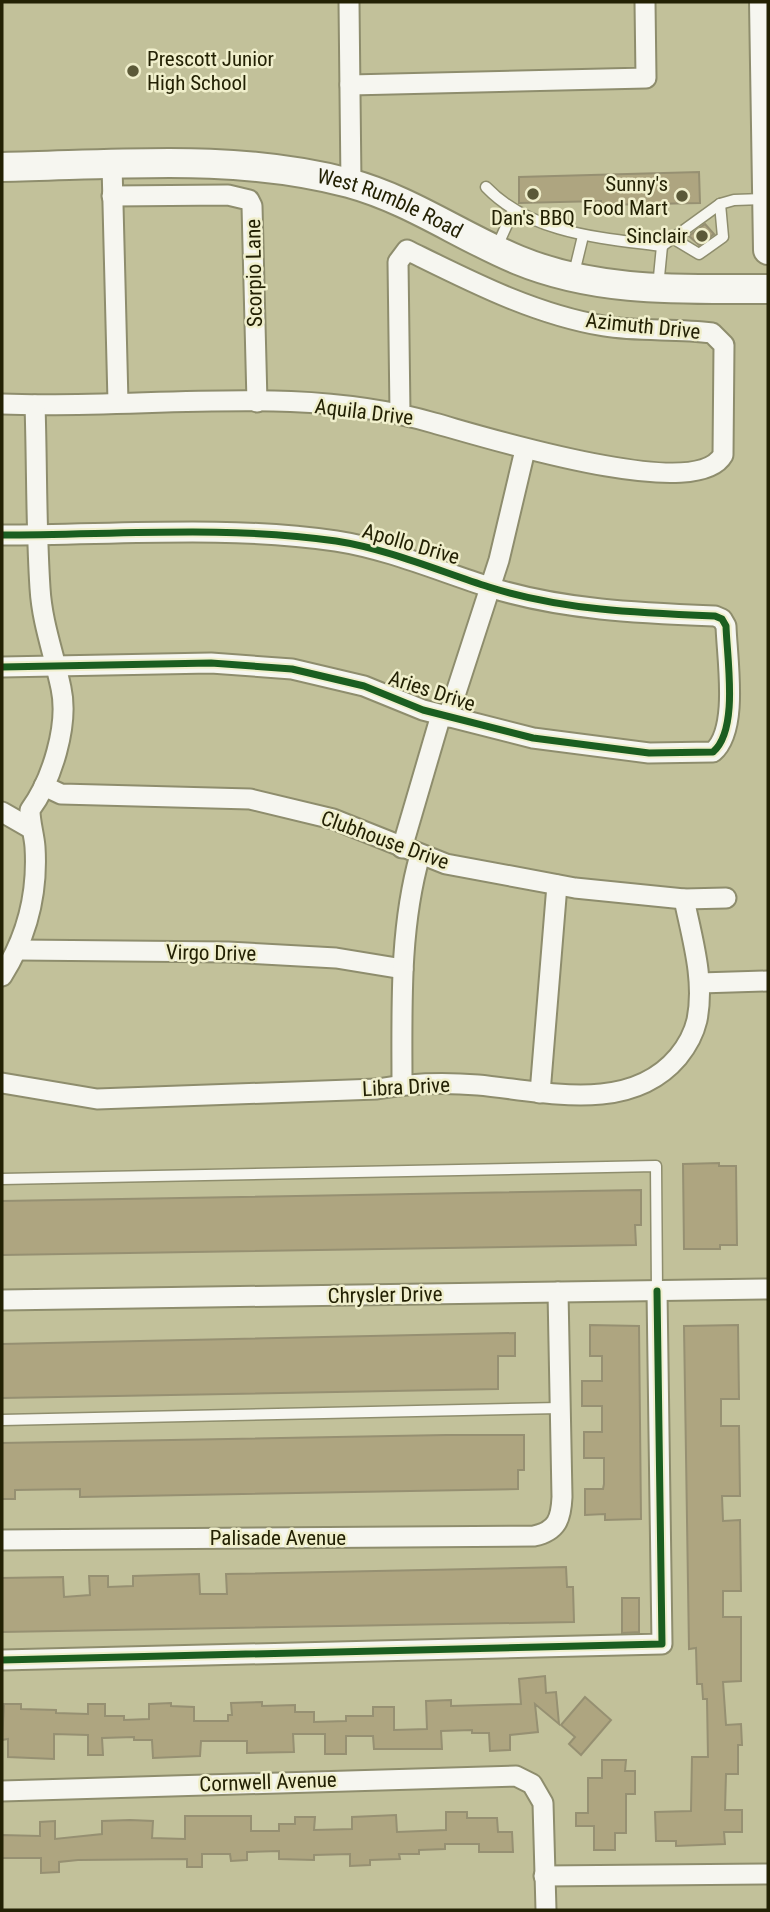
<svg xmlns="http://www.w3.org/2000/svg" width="770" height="1912" font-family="'Roboto Condensed',sans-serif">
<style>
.building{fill:#aea580;stroke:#969072;stroke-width:2}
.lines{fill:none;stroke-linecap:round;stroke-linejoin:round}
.lane-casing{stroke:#8e8d6d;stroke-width:13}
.street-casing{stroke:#8e8d6d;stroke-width:23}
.secondary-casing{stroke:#8e8d6d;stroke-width:32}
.lane{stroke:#f6f6f0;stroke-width:10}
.street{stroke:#f6f6f0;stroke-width:19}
.secondary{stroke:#f6f6f0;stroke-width:28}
.cycleway-casing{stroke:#f0efcc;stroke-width:11}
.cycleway{stroke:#1b5e20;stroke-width:7}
.poi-dot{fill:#5b5938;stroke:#f0efcc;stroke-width:2.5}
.labels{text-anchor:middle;stroke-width:5;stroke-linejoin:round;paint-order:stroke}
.poi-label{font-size:21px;fill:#232104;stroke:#f0efcc;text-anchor:end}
.street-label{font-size:21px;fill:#232104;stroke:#f0efcc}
</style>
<rect width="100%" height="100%" fill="#c2c19a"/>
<g class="building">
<path d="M699,172L700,203L601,205V201L519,203V177Z"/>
<path d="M705,224L714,234L699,245L689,236Z"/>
<path d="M719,1163V1166H736L737,1245H720V1249H684L683,1164Z"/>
<path d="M641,1190V1225H635L636,1245L2,1255V1201Z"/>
<path d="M590,1325L639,1326L641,1519L605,1520V1514L585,1515V1489H603L604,1484V1458H584V1432H602V1406H582V1381H602V1356H590Z"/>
<path d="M738,1325L739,1399H721V1426H739L740,1496H722L723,1521L740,1520L741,1591H723V1617H741V1681L723,1682L726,1725L741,1724L742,1745H738V1774H726L725,1810H742V1832H724L725,1844L676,1846V1841H656L655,1812L691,1811L692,1757H708L707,1699H703L702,1684H697L696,1648L689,1649L684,1326Z"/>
<path d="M515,1333V1356H498V1389L2,1398V1344Z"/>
<path d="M446,1435H524V1470H518V1489L80,1497V1489L15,1490V1499H2V1443Z"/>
<path d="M566,1567L567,1587H573L574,1622L2,1632V1578L63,1577L64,1597L90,1595L89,1576H108V1587L133,1586V1576L199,1574L200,1594H227L226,1574Z"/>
<path d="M622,1598H639V1632L622,1633Z"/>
<path d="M545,1676L546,1693L556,1692L559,1724L535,1704L538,1732L510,1735V1750L490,1751L489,1733H472V1730L441,1731L442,1749H374L373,1736H346V1754H325V1734H293L294,1752L247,1753V1741H201L200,1756L153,1758L152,1740H134V1737L102,1738L103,1755H88V1735L54,1734V1759L8,1757V1739L2,1740L4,1704H21V1709L56,1710V1713L88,1714V1704H105V1716H124V1720L149,1719V1704L171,1703V1706L194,1707V1721H228V1715H232L231,1703L262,1702V1706L295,1705V1712H314V1722L346,1721V1716H373V1707H394V1730L427,1729L426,1701L451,1700V1706L521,1704L519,1679Z"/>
<path d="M585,1697L611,1720L581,1755L569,1744L575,1737L561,1725Z"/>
<path d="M602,1760H626L625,1771H635V1794H626V1833H615V1850H594V1826H576V1813H588V1778H602Z"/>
<path d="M446,1812H467V1818H497L498,1832H512L513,1852H479V1844H445V1849L419,1850V1854H399L400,1859L370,1860V1865L350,1866V1854L314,1855V1860L279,1859V1851L247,1852V1860L231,1861L230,1854H202V1867H187V1859L78,1860L59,1862V1872L41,1873V1858H2V1835L40,1836V1822L55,1821V1839L102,1834V1821L130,1820L153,1821L152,1838L185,1839V1816H251V1831H279V1824H295V1817H315L314,1830L352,1829V1817L396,1815L397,1832L446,1830Z"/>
</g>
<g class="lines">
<defs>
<g id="lane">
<path d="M486,187C531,234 602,238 662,246L720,204L734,200L763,199"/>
<path d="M674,239L699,254L723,237L720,204"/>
<path d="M496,249L513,211"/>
<path d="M574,273L583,236"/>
<path d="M658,287L662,246"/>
<path d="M2,1179L656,1166L657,1291"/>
<path d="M2,1420L560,1408"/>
</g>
<g id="street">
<path d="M349,2L351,184"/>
<path d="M350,85L646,78L645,2"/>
<path d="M112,165L118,402"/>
<path d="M112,196L228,195L249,200L252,206L257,402"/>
<path d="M2,404C144,410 295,383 434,423C482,436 695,504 723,455L724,345L712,333C676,328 639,332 604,326C533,314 470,281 407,250L398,262L400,413"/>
<path d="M2,535C113,535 226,525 336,541C388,549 439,571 489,587C562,610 639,613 715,616L722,619L726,626C727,659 739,730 713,752L649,753L533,738L423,710L364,686L292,669L211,663L2,667"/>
<path d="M448,717L499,560L525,450"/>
<path d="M44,786L61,794L250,799L333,819L446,864L575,888L684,899L726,898"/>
<path d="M2,812L30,828"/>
<path d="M402,848L441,715"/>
<path d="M19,950L228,952L336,958L403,969"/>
<path d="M2,976C27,937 38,895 35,847C34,834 30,823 30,810C52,780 69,725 61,688C54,654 42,623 40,588C36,527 37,466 35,405"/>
<path d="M700,983L768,981"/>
<path d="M2,1083L97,1099L377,1089C411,1083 443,1082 478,1085C543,1091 629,1115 678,1057C687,1046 694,1033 697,1020C705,980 692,938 684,899"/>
<path d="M402,1085C402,1008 399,929 420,855"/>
<path d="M540,1093L557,885"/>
<path d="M2,1300L768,1289"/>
<path d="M2,1540L534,1536C557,1531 561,1519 562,1497L558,1292"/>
<path d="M2,1660L662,1644L657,1291"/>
<path d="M2,1791L516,1776L532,1784L543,1803L546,1910"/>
<path d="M544,1876L768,1874"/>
</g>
<g id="secondary">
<path d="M764,2L768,250"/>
<path id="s1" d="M2,167C118,165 236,153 349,183C411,200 460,236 518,260C598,293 683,289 768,289"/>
</g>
</defs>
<use href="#lane" class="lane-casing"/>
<use href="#street" class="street-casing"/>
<use href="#secondary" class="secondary-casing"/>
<use href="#lane" class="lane"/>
<use href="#street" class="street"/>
<use href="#secondary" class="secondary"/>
<defs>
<g id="cycleway">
<path d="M2,535C113,535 226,525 336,541C388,549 439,571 489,587C562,610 639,613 715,616L722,619L726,626C727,659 739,730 713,752L649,753L533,738L423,710L364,686L292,669L211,663L2,667"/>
<path d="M2,1660L662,1644L657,1291"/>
</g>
</defs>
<use href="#cycleway" class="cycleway-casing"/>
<use href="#cycleway" class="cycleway"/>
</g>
<g class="poi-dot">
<circle cx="133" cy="71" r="7"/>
<circle cx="533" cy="194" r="7"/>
<circle cx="682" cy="196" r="7"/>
<circle cx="702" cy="236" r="7"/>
</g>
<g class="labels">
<g class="poi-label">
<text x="147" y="66" text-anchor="start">Prescott Junior<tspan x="147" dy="24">High School</tspan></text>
<text x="668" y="191">Sunny's<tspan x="668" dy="24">Food Mart</tspan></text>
<text x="533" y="225" text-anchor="middle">Dan's BBQ</text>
<text x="688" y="243">Sinclair</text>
</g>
<g class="street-label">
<text dy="7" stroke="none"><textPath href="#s1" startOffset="394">West Rumble Road</textPath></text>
<text transform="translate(254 273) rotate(-91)" y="7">Scorpio Lane</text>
<text transform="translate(643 326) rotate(6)" y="7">Azimuth Drive</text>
<text transform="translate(364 412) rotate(7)" y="7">Aquila Drive</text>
<text transform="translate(411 544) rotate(16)" y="7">Apollo Drive</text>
<text transform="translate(432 691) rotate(18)" y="7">Aries Drive</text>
<text transform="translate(385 840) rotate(20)" y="7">Clubhouse Drive</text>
<text transform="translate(211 953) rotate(1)" y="7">Virgo Drive</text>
<text transform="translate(406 1087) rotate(-3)" y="7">Libra Drive</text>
<text transform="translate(385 1295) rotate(-1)" y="7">Chrysler Drive</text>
<text x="278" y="1545">Palisade Avenue</text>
<text transform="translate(268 1782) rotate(-2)" y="7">Cornwell Avenue</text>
</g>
</g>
<rect width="770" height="1912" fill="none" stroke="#232104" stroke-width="7"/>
</svg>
